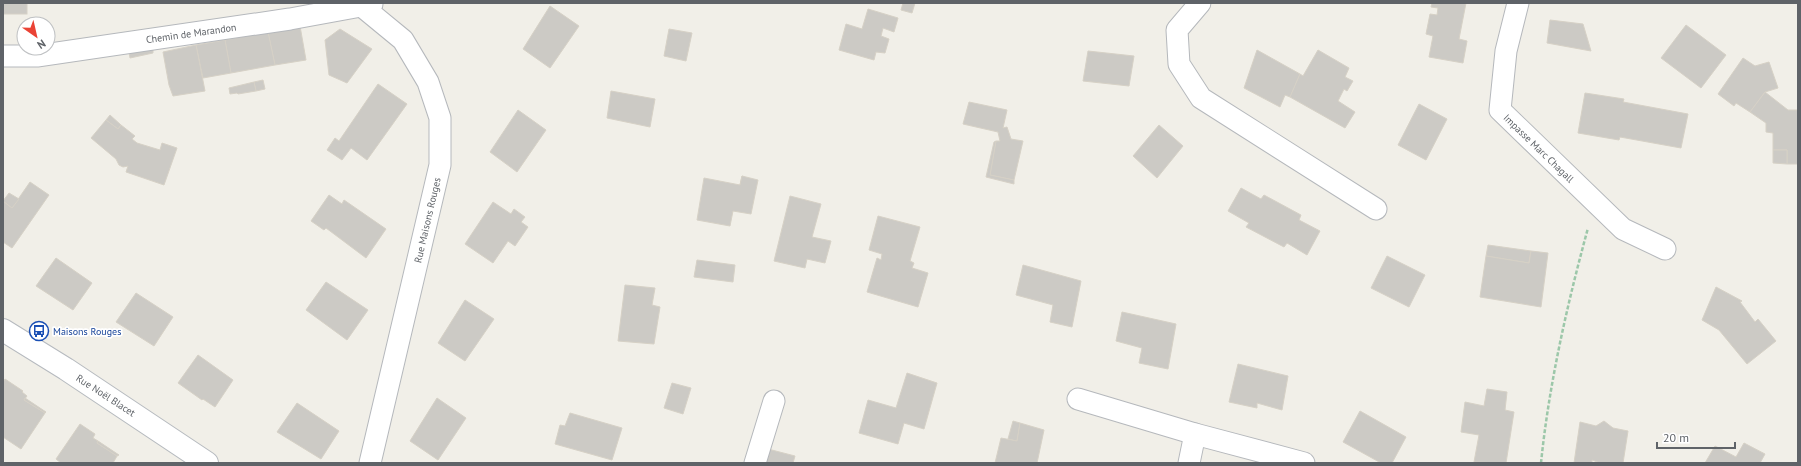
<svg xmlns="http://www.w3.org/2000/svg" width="1801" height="466" font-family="'PT Sans',sans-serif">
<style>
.building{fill:#cccac5;stroke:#d6d1c6}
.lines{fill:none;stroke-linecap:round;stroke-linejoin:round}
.street-casing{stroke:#b5b8bc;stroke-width:23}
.secondary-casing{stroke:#b6babf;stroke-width:24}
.path{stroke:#9cc7a9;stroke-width:2.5;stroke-dasharray:4 2;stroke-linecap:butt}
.street{stroke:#fff;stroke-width:21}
.secondary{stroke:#fff;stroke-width:22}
.labels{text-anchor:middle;stroke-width:3.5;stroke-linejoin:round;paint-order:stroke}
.street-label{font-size:10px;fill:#5f6368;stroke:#fff}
.transit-label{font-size:10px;fill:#164399;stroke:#fff;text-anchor:start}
</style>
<rect width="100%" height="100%" fill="#f1efe8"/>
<g class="building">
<rect x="3" y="3" width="24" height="11"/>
<path d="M903,3H915L912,13L901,10Z"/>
<path d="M1432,3H1466L1459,39L1467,41L1463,63L1429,57L1433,36L1426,34L1430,14L1437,15L1438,8L1431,7Z"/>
<path d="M550,6L579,26L550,68L523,49Z"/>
<path d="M868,9L898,18L894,32L883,28L881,36L889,39L885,53L876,52L874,60L839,50L846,24L862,29Z"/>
<path d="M1550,20L1583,24L1591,51L1547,43Z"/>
<path d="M1686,25L1726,55L1701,88L1661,58Z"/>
<path d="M300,26L306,60L275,65L268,32Z"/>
<path d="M340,29L372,49L347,83L329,75L325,40Z"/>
<path d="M669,29L692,33L686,61L664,56Z"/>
<path d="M268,32L275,65L231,73L225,40Z"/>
<path d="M225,40L231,73L203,78L196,45Z"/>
<path d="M153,43V53L130,58L128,46Z"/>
<path d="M196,45L205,91L173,96L169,85L163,52Z"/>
<path d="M1257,50L1300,74L1290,97L1285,95L1280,107L1244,88Z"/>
<path d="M1318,50L1349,68L1345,77L1353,81L1347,91L1344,89L1338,101L1355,112L1345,128L1290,97L1300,74L1303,76Z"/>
<path d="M1088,51L1134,56L1129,86L1083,81Z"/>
<path d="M1743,58L1755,66L1769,62L1778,88L1765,92L1750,112L1736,103L1734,106L1718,94Z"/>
<path d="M263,80L265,89L256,91L254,82Z"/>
<path d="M254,82L256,91L238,94L237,93L230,94L229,88Z"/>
<path d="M378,84L407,104L367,160L351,148L342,160L327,150L335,138L339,141Z"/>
<path d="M611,91L655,99L650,127L607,118Z"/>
<path d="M1765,92L1788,110H1798V164H1787V150H1773V133L1766,132V123L1750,112Z"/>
<path d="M1585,93L1624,99L1623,102L1688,114L1681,148L1620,137L1619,140L1578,133Z"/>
<path d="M969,102L1007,110L1003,128L1007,127L1011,139L1023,141L1014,180L990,175L996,141H1000L998,132L963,124Z"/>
<path d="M1419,104L1447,119L1426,160L1398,145Z"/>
<path d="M518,110L546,130L517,172L490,152Z"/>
<path d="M110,115L121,125L118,129L106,120Z"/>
<path d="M106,120L118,129L121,125L135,136L132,139L137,143L160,150L162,143L177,148L164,185L126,172L128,166L123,167L119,165L116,159L91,138Z"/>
<path d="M1159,125L1183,146L1157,178L1133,156Z"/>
<path d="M996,141L990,175L1014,180V184L986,177L994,142Z"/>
<path d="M1773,150H1787V164L1773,163Z"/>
<path d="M742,176L753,182L751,190L740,185Z"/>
<path d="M742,176L758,180L751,214L733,211L730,226L697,220L704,178L740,185Z"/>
<path d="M30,182L49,195L12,248L3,242V201L12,208Z"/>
<path d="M1241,188L1261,199L1264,195L1301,215L1299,220L1320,231L1307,255L1287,243L1284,247L1246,227L1249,223L1228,211Z"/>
<path d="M9,193L19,199L12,208L3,201Z"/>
<path d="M329,195L342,204L344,200L386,229L366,258L326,228L324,230L311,221Z"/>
<path d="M790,196L821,204L812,237L831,241L825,263L807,259L805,268L774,261Z"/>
<path d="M493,202L511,214L514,209L525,217L521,222L528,227L515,246L508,241L493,263L465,244Z"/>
<path d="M878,216L920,227L910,261L914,263L912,268L928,273L918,307L867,292L877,258L881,260L882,254L869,250Z"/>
<path d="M1488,245L1531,251L1529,263L1486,256Z"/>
<path d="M1531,251L1548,253L1541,307L1480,297L1486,256L1529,263Z"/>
<path d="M1387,256L1425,275L1409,307L1371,288Z"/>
<path d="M56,258L92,283L73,310L36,286Z"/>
<path d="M697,260L735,265L733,282L694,277Z"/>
<path d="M1023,265L1081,281L1072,327L1050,322L1053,305L1016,295Z"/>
<path d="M326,282L368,310L347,340L306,310Z"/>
<path d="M625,285L655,288L652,305L660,307L654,344L618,341Z"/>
<path d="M1716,287L1742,301L1740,302L1755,322L1758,319L1776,341L1747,364L1719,330L1702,320Z"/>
<path d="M136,293L173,317L154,346L116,322Z"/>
<path d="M465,300L494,319L465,361L438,343Z"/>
<path d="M1122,312L1176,324L1168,369L1139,363L1142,348L1116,341Z"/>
<path d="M198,355L233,380L215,407L203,399L202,400L178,383Z"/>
<path d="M1238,364L1288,376L1282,410L1257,403V408L1229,402Z"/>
<path d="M907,373L937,383L924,429L904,423L898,444L859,433L868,400L896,408Z"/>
<path d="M5,379L23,391L22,392L27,396L24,400L45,413L21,449L3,437V382Z"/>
<path d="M672,383L691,388L683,414L664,408Z"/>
<path d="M1487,389L1507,392L1505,410L1514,412L1506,463L1474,462L1479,435L1461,432L1465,402L1484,406Z"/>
<path d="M25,398L46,412L45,413L24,400Z"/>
<path d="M437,398L466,418L438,460L410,441Z"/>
<path d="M297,403L339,431L321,459L277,432Z"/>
<path d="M1360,411L1406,437L1392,463H1381L1343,442Z"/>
<path d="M570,413L622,428L612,460L555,444L560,425L565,426Z"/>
<path d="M1013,421L1020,423L1017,441L1008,439Z"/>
<path d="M1604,421L1613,428L1628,431L1623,463H1600L1592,460V463H1574L1580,422L1596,426Z"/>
<path d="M1020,423L1044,430L1037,463H995L1001,438L1017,441Z"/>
<path d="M80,424L95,434L93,438L98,441L97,443L117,456L113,463H61L56,459Z"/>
<path d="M98,441L119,455L117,456L97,443Z"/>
<path d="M1744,443L1765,454L1760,463H1705L1715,446L1736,457Z"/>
<path d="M768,449L795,456L793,463H764Z"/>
</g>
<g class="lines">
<defs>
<g id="street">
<path d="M358,3L403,40L428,82L440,118V165L370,463"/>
<path d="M1200,3L1177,30L1179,64L1201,98L1376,209"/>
<path d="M1518,3L1506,51L1500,110L1623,229L1665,249"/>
<path d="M3,56H37L290,19L372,4"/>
<path d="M1078,399L1195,434L1304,463"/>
<path d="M755,463L774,401"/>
<path d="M1189,463L1195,434"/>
</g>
<path id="secondary" d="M3,330L66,369L207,463"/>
</defs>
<use href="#street" class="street-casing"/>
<use href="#secondary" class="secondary-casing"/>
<path class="path" d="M1541,463C1549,384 1567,305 1588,228"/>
<use href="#street" class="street"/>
<use href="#secondary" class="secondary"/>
</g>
<defs>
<symbol id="bus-ring" viewBox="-11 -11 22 22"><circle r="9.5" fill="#fff" stroke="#1a4fb4" stroke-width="1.5"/><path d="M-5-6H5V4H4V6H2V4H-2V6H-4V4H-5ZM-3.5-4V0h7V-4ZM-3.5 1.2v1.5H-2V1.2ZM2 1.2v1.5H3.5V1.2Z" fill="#1a4fb4"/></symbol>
</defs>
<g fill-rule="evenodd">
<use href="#bus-ring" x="28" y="320" width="22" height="22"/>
</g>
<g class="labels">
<g class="street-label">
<text transform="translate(191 33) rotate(-8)" y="4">Chemin de Marandon</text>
<text transform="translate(1539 148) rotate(44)" y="4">Impasse Marc Chagall</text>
<text transform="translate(427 220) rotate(-77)" y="4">Rue Maisons Rouges</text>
<text transform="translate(106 395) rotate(33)" y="4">Rue Noël Blacet</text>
</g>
<g class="transit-label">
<text x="53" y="335">Maisons Rouges</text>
</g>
</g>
<rect width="1801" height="466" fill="none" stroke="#5f6368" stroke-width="8"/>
<g transform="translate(36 36) rotate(146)"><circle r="19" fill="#ffffff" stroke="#bfc1c3"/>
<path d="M0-3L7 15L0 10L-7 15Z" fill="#ea4335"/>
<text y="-6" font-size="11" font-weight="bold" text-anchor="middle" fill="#5f6368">N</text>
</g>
<path d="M1657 442v6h78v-6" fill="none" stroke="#5f6368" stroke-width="2"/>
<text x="1663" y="442" font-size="12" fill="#5f6368" stroke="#ffffff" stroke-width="3" paint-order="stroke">20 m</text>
</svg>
